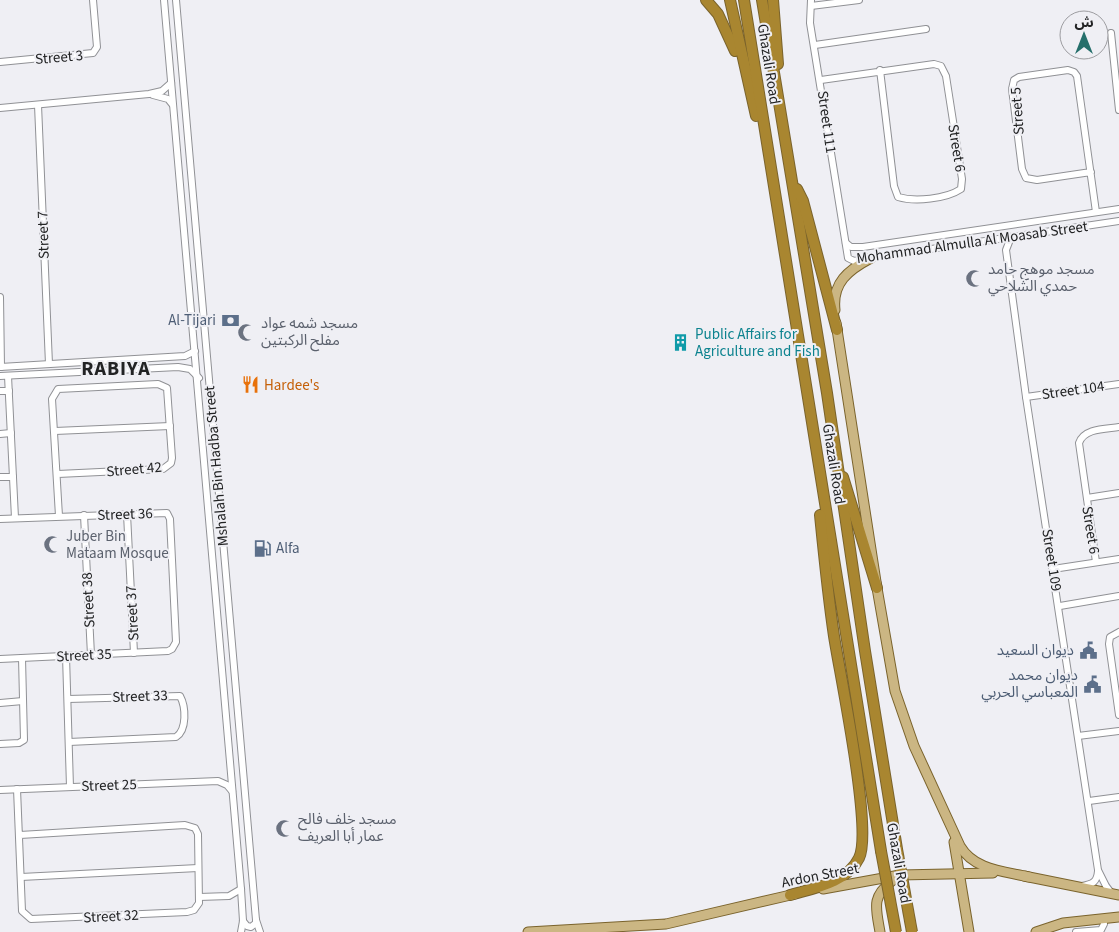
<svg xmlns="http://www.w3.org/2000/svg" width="1119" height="932" font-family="'Source Sans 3','Noto Sans Arabic',sans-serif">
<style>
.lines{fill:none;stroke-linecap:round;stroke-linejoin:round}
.minor-casing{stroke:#909195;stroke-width:8}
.major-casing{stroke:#7a632c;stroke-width:11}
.highway-casing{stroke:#7a632c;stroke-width:12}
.minor{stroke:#fff;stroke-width:6}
.major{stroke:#cbb683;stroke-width:9}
.highway{stroke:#a98630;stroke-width:10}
.highway-bridge-casing{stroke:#7a632c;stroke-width:12;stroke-linecap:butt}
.highway-bridge{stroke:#a98630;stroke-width:10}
.labels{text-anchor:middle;stroke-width:4;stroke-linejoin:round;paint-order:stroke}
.street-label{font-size:15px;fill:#222324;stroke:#efeff4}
.worship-label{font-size:15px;fill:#5b616d;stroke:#efeff4;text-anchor:start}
.service-label{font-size:15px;fill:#4e5e75;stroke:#efeff4;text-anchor:end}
.culture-label{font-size:15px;fill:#0d838f;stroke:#efeff4;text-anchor:start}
.food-label{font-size:15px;fill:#c56008;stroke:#efeff4;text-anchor:start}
.district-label{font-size:20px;font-weight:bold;letter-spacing:1px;fill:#222324;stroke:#efeff4}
</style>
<rect width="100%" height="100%" fill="#efeff4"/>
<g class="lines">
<defs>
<g id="minor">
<path d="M164,0L241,889L243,921L241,932"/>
<path d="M176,0L256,920L260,932"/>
<path d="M811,0L810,23L848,258L854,261L871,258L1119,221"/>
<path d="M811,6L859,0"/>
<path d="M1111,33L1119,110"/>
<path d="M815,45L926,29"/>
<path d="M0,62L93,53L97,47L93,0"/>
<path d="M821,80L934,64L941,66L946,76L962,179L961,189C946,199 915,202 898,197L894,186L880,70"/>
<path d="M153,95L168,99L172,104"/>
<path d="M38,105L49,364"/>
<path d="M0,108L149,94L162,91L171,83"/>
<path d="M1091,172L1037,180L1026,178L1022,169L1012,89L1014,80L1019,77L1068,70L1074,72L1077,76L1096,212"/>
<path d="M1011,237L1006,250L1026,397L1098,870L1106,886L1112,894"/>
<path d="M846,243L851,247H863L1119,209"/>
<path d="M0,297L1,367"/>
<path d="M0,367L185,356L195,351"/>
<path d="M0,376L178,367L190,369L199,378"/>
<path d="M8,376L15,518"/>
<path d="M0,391H9"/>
<path d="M1026,397L1119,384"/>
<path d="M55,431L170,426"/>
<path d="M0,434L11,433"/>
<path d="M58,474L163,469L171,463L172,458L167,388L158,384L58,389L52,399L59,516"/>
<path d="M0,477H13"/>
<path d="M1087,498L1119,493"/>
<path d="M127,514L134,653"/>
<path d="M84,515L91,655"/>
<path d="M0,519L167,513L170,519L176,642L172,649L168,651L0,659"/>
<path d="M1096,562L1079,443C1084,428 1106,429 1119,427"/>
<path d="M1053,569L1119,559"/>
<path d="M1060,606L1119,596"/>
<path d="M1119,632L1110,637L1109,644L1119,715"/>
<path d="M66,656L70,787"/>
<path d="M68,699L180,696C186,707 187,730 176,737L69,742"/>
<path d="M0,703L23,701"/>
<path d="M1078,736L1119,731"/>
<path d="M0,744L19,743L24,740L22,658"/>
<path d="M17,789L22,911L31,919L187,912L194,910L199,903L198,834L195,828L185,825L20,835"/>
<path d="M0,790L218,781L227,785L232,791"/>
<path d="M1089,801L1119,797"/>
<path d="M21,877L198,868"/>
<path d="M1082,886C1093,884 1097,882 1098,871"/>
<path d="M199,897L229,896L241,889"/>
<path d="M243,921L247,926L251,927L256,923V920"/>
<path d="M1076,932L1101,930L1104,924L1103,918"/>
</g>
<g id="major">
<path d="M835,310C832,283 848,270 871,258"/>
<path d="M836,323L877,588L895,691L914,746L960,846C974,870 1003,871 1029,877"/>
<path d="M954,842L969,932"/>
<path d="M1024,876L1119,895"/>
<path d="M823,889L900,875L993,873"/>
<path d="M528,932L666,924L795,894"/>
<path d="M880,932C876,908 871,897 892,881"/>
<path d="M1036,932L1063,923L1119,917"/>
</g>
<g id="highway">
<path d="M706,0L718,14L735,51"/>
<path d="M730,0L756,116"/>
<path d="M744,0L881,851"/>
<path d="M762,0L827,393L865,651L897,849"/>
<path d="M773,0L778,64"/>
<path d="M797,189L803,201L837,330"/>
<path d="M843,477L877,588"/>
<path d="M790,895C814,888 847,883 859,858C873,831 840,675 834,636C828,596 824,555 820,515"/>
</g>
</defs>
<use href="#minor" class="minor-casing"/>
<use href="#major" class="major-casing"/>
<use href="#highway" class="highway-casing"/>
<use href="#minor" class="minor"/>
<use href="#major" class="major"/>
<use href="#highway" class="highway"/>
<defs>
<g id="highway-bridge">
<path d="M897,849L912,932"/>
<path d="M881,851L896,932"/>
</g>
</defs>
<use href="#highway-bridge" class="highway-bridge-casing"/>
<use href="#highway-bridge" class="highway-bridge"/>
</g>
<defs>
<symbol id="mosque-bare" viewBox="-9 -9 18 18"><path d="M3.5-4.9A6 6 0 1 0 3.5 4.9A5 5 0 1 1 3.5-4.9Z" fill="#6b7280" stroke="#efeff4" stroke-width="2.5" paint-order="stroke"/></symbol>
<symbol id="bank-bare" viewBox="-9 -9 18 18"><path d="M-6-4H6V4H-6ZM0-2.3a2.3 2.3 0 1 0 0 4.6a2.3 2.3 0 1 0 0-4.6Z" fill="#5c6f8a" stroke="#efeff4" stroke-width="2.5" paint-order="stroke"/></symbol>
<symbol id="building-bare" viewBox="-9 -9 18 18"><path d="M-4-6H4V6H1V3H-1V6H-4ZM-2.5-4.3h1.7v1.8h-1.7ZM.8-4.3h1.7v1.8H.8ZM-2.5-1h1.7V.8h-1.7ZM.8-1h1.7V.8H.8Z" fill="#0f9aa8" stroke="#efeff4" stroke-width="2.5" paint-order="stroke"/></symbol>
<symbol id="restaurant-bare" viewBox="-9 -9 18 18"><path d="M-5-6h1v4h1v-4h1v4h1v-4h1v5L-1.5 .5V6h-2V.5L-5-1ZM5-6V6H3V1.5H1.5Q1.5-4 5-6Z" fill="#e8710a" stroke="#efeff4" stroke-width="2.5" paint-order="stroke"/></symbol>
<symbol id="fuel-bare" viewBox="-9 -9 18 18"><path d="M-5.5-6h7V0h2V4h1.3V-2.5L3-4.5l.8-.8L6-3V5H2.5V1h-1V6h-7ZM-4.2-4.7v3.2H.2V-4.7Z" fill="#5c6f8a" stroke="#efeff4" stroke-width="2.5" paint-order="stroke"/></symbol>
<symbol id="civic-bare" viewBox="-9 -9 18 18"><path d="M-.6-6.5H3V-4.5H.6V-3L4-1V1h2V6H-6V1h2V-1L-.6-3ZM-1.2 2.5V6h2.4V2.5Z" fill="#5c6f8a" stroke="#efeff4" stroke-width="2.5" paint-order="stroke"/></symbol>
</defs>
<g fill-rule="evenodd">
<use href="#mosque-bare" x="962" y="266" width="25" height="25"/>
<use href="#bank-bare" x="218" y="308" width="25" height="25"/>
<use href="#mosque-bare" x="234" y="320" width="25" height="25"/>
<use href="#building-bare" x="668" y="330" width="25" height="25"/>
<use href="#restaurant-bare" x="238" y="372" width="25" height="25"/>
<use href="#mosque-bare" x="40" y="532" width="25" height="25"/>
<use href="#fuel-bare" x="250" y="536" width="25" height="25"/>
<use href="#civic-bare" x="1076" y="638" width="25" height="25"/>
<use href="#civic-bare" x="1080" y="672" width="25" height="25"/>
<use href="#mosque-bare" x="272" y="816" width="25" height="25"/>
</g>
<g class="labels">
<g class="street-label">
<text transform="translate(59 57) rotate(-5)" y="5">Street 3</text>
<text transform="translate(769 64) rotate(81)" y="5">Ghazali Road</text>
<text transform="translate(1017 111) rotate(-94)" y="5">Street 5</text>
<text transform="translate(827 122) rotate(82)" y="5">Street 111</text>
<text transform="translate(957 148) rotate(81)" y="5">Street 6</text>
<text transform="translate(43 235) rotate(-92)" y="5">Street 7</text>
<text transform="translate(972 242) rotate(-8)" y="5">Mohammad Almulla Al Moasab Street</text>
<text transform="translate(1073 390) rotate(-8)" y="5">Street 104</text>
<text transform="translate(834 464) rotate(81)" y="5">Ghazali Road</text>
<text transform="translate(216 466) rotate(-95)" y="5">Mshalah Bin Hadba Street</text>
<text transform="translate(134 469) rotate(-5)" y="5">Street 42</text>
<text transform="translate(125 514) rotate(-2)" y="5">Street 36</text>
<text transform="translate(1091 530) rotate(81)" y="5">Street 6</text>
<text transform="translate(1052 560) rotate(81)" y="5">Street 109</text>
<text transform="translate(88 600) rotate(-93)" y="5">Street 38</text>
<text transform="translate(132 613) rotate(-93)" y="5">Street 37</text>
<text transform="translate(84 655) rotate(-3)" y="5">Street 35</text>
<text transform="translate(140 696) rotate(-2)" y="5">Street 33</text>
<text transform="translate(109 785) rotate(-2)" y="5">Street 25</text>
<text transform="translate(899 863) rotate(80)" y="5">Ghazali Road</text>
<text transform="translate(820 875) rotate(-11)" y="5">Ardon Street</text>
<text transform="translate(111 916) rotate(-3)" y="5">Street 32</text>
</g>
<g class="worship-label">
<text x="988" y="274">مسجد موهج حامد<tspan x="988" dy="17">حمدي الشلاحي</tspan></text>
<text x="261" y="328">مسجد شمه عواد<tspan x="261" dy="17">مفلح الركبتين</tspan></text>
<text x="66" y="541">Juber Bin<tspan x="66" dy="17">Mataam Mosque</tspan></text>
<text x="298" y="824">مسجد خلف فالح<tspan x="298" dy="17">عمار أبا العريف</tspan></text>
</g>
<g class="service-label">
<text x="216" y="325">Al-Tijari</text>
<text x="276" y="553" text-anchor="start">Alfa</text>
<text x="1074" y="655">ديوان السعيد</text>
<text x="1078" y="680">ديوان محمد<tspan x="1078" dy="17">المعباسي الحربي</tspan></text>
</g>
<g class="culture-label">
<text x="695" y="339">Public Affairs for<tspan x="695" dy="17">Agriculture and Fish</tspan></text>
</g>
<g class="food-label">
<text x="264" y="390">Hardee's</text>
</g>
<g class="district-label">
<text x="116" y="375">RABIYA</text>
</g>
</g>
<g transform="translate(1084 35)"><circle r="24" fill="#efeff4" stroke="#9d9da1"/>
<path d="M0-4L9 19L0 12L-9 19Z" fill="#256f6b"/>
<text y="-8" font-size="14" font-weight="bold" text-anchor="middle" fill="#222324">ش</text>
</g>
</svg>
